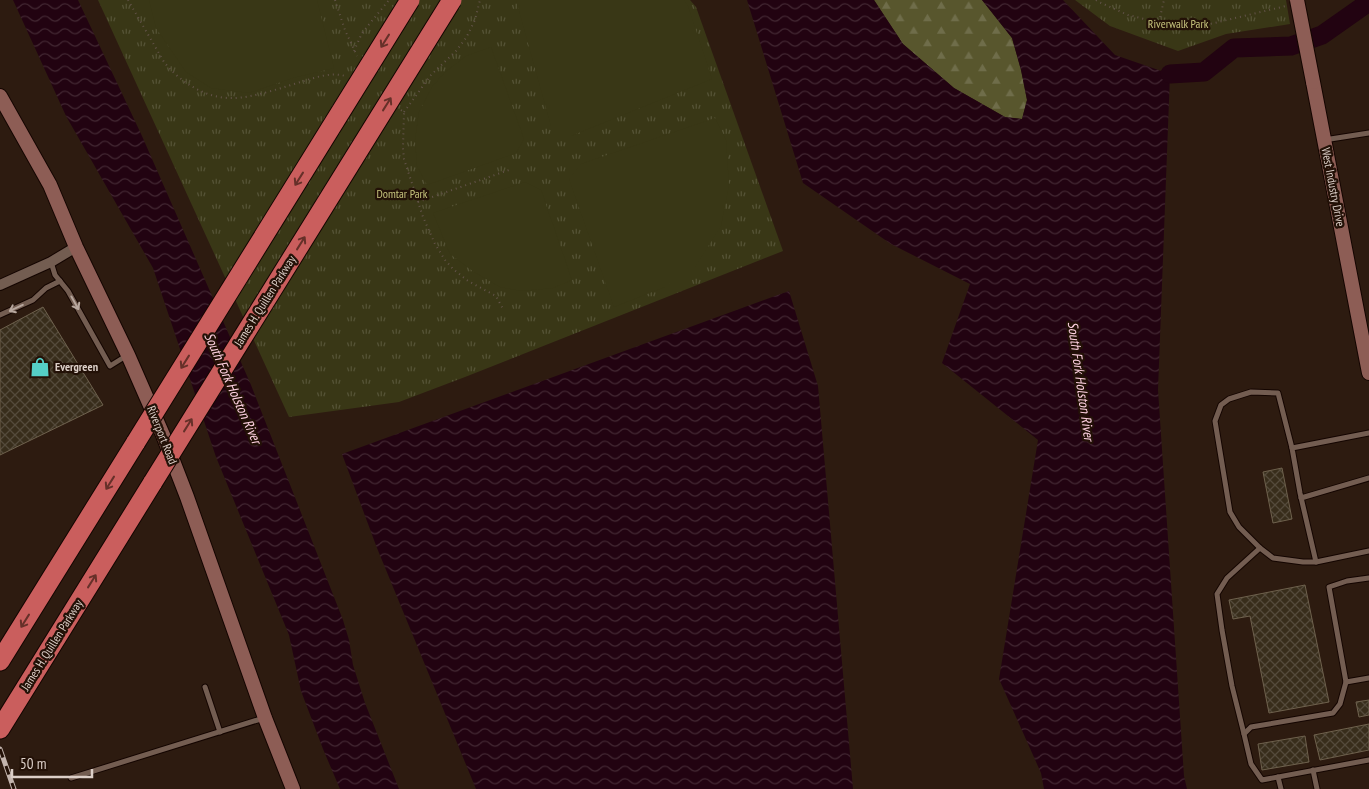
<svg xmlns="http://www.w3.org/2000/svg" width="1369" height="789" font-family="'PT Sans Narrow',sans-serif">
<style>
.forest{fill:url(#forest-firs)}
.park{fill:url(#park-tufts)}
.pitch{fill:#393716}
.water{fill:url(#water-waves)}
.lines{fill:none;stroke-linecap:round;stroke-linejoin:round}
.river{stroke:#220311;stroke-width:19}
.building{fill:url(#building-cross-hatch);stroke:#6e614d}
.lane-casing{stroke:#140500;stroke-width:7}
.street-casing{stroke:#140500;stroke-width:12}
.secondary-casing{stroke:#140500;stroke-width:16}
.highway-casing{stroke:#140500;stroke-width:21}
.path{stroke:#635349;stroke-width:2;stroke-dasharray:1 4;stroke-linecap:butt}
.lane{stroke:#735d51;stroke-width:5}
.street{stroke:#735d51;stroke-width:10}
.secondary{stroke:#8d5d55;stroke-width:14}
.highway{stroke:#ca5e5d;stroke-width:19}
.rail-casing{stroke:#c3b5ae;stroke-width:5}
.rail{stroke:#231107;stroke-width:3;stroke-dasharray:9;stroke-linecap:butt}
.secondary-bridge-casing{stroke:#140500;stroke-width:16;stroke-linecap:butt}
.highway-bridge-casing{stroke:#140500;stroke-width:21;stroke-linecap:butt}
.secondary-bridge{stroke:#8d5d55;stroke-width:14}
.highway-bridge{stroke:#ca5e5d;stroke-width:19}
.oneway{stroke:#663029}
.oneway2{stroke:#b7a79e}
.labels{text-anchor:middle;stroke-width:4.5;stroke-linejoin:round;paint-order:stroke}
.park-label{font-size:12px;fill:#c6c37d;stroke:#231107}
.street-label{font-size:12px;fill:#dccfc8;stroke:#231107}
.poi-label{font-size:12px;font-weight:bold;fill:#dccfc8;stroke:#231107;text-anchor:start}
.water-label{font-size:14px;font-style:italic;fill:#ffd2e2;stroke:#231107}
</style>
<defs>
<pattern id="forest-firs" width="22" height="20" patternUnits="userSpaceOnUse" patternTransform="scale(1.25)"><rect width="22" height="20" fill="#58562d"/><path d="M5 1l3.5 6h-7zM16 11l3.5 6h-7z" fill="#6f6d4a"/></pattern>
<pattern id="park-tufts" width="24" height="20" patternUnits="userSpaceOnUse" patternTransform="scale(1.25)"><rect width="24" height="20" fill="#393716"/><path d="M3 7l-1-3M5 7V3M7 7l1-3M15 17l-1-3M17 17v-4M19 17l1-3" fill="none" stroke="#555336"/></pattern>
<pattern id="water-waves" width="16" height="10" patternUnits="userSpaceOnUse" patternTransform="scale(1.25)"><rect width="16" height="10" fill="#220311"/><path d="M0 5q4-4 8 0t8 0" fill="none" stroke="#422732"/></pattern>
<pattern id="building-cross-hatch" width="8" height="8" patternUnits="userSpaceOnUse" patternTransform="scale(1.25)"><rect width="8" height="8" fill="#382d1b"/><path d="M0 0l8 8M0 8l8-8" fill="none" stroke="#544a3b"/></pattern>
</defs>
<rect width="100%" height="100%" fill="#2d1b10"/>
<path class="forest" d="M874,0H982L1012,38L1021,70L1027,100L1022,119L1005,117L954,88L903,44Z"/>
<g class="park">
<path d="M98,0H690L696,7L783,251L465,377L399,402L289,417Z"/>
<path d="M1075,0H1286L1290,24L1226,34L1178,51L1110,26Z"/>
</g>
<g class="pitch">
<path d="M149,0H317L334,68L293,78L249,93L211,88L186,72L156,28Z"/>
<path d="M516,0H684L688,6L712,79L571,136L551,126Z"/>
<path d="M491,47L524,139L516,153L427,185L417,166L415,139L419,112L432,87L444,73L466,56Z"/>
<path d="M715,118L726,140L729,185L721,226L695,267L665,287L614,307L569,179L581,164Z"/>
<path d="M525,182L541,190L572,280L553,288L521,291L500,287L474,272L450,254L433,213Z"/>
</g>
<g class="water">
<path d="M13,0H78L142,136L251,385L343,620L349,640L353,665L365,703L399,789H340L323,749L301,691L289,635L216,457L153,268L66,116Z"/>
<path d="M747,0H874L903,44L954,88L1005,117L1022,119L1027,100L1021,70L1012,38L982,0H1063L1115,55L1170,74L1158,390L1184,776L1187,789H1044L1041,773L999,679L1038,440L942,363L970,284L891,244L803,183Z"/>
<path d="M789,291L818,386L853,789H476L377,548L342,454Z"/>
</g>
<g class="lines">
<path class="river" d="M1170,74L1204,72L1234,48L1291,46L1322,35L1369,2"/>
</g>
<g class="building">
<path d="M43,307L103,405L0,455V330Z"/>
<path d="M1282,468L1292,519L1273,523L1263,472Z"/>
<path d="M1305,585L1329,702L1269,713L1250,616L1233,619L1229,600Z"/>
<path d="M1369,700V715L1359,717L1356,702Z"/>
<path d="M1369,724V750L1320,760L1314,735Z"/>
<path d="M1305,736L1309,762L1262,770L1258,744Z"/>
</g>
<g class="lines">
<defs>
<g id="lane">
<path d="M1324,140L1369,133"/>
<path d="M51,262L55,275L68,291L110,366L126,356"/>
<path d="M0,315L33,300L46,288L60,281"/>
<path d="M1369,433L1292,448L1300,493L1316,562L1369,551"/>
<path d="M1292,448L1278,393L1251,392L1229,399L1221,405L1215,421L1230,512L1239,527L1260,548L1273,558L1303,562H1316"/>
<path d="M1301,498L1369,478"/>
<path d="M1369,578L1347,581L1329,587L1346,682L1369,678"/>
<path d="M1346,682L1340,704L1333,713L1251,727L1244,734L1251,764L1262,780L1369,760"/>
<path d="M205,687L220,732"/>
<path d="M1244,734L1232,686L1222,630L1217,594L1227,578L1260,548"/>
<path d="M1313,770L1317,789"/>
<path d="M1278,777L1281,789"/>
<path d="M71,778L264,718"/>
</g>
<path id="street" d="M0,285L51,262L76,247"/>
<g id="secondary">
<path d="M1313,82L1369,373"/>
<path d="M0,96L50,185L76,247L128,355L163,435L187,497L265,718L293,789"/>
</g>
<g id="highway">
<path d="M0,661L136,442"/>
<path d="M0,729L153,482"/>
</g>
</defs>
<use href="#lane" class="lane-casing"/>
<use href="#street" class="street-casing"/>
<use href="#secondary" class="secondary-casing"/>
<use href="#highway" class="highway-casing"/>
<g class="path">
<path d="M128,0L164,62C180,82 206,99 233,98C253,98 284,87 304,81C316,77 333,72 345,76"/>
<path d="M335,0L345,30L357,56"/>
<path d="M1096,0L1099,2L1128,15L1182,28L1210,24L1286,6"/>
<path d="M1159,22L1164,0"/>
<path d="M354,51L362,33L389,0"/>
<path d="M401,110L404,112L403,148L404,159L423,217L435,244L445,260L453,269L468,281L496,296L503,309"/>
<path d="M404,112L431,75L456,51L466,38L475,20L480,0"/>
<path d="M418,202L509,170"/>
</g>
<use href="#lane" class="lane"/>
<use href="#street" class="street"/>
<use href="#secondary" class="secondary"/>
<use href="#highway" class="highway"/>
<defs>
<path id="rail" d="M0,749L14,789"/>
</defs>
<use href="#rail" class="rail-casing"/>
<use href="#rail" class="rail"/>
<defs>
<path id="secondary-bridge" d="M1297,0L1313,82"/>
<g id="highway-bridge">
<path d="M136,442L410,0"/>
<path d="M153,482L452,0"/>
</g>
</defs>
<use href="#secondary-bridge" class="secondary-bridge-casing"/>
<use href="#highway-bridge" class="highway-bridge-casing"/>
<use href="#secondary-bridge" class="secondary-bridge"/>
<use href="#highway-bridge" class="highway-bridge"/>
</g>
<defs><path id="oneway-shaft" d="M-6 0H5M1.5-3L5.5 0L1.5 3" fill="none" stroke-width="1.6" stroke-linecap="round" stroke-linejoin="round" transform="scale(1.25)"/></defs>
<g class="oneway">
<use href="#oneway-shaft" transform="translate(385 41) rotate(122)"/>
<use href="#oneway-shaft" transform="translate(387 104) rotate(-58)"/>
<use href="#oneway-shaft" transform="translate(299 179) rotate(122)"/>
<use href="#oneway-shaft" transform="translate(301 243) rotate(-58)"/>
<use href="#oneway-shaft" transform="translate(185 362) rotate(122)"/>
<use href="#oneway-shaft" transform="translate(188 425) rotate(-58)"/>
<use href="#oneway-shaft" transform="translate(110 483) rotate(122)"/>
<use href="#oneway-shaft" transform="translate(92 581) rotate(-58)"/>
<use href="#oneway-shaft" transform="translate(25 621) rotate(122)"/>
</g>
<g class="oneway2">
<use href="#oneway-shaft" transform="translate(75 303) rotate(61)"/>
<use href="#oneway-shaft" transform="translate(16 308) rotate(155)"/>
</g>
<defs>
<symbol id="shop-bare" viewBox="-9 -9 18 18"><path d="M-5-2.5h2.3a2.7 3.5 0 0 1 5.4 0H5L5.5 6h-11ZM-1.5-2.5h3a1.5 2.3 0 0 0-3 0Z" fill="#55cec6" stroke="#231107" stroke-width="2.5" paint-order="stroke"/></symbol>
</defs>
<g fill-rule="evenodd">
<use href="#shop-bare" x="26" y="353" width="28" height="28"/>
</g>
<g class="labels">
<g class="park-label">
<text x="1178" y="28">Riverwalk Park</text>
<text x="402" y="198">Domtar Park</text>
</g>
<g class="street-label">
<text transform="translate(1333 187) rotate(79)" y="4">West Industry Drive</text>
<text transform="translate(265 301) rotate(-58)" y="4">James H. Quillen Parkway</text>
<text transform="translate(162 435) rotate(68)" y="4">Riverport Road</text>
<text transform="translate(52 645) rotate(-58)" y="4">James H. Quillen Parkway</text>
</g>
<g class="poi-label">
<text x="55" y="371">Evergreen</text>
</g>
<g class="water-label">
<text transform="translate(1081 381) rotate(82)" y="5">South Fork Holston River</text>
<text transform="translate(233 388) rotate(66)" y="5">South Fork Holston River</text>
</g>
</g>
<path d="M12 769v8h80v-8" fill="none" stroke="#dccfc8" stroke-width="2.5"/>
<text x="20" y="769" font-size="15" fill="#dccfc8" stroke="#231107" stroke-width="4" paint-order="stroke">50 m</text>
</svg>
